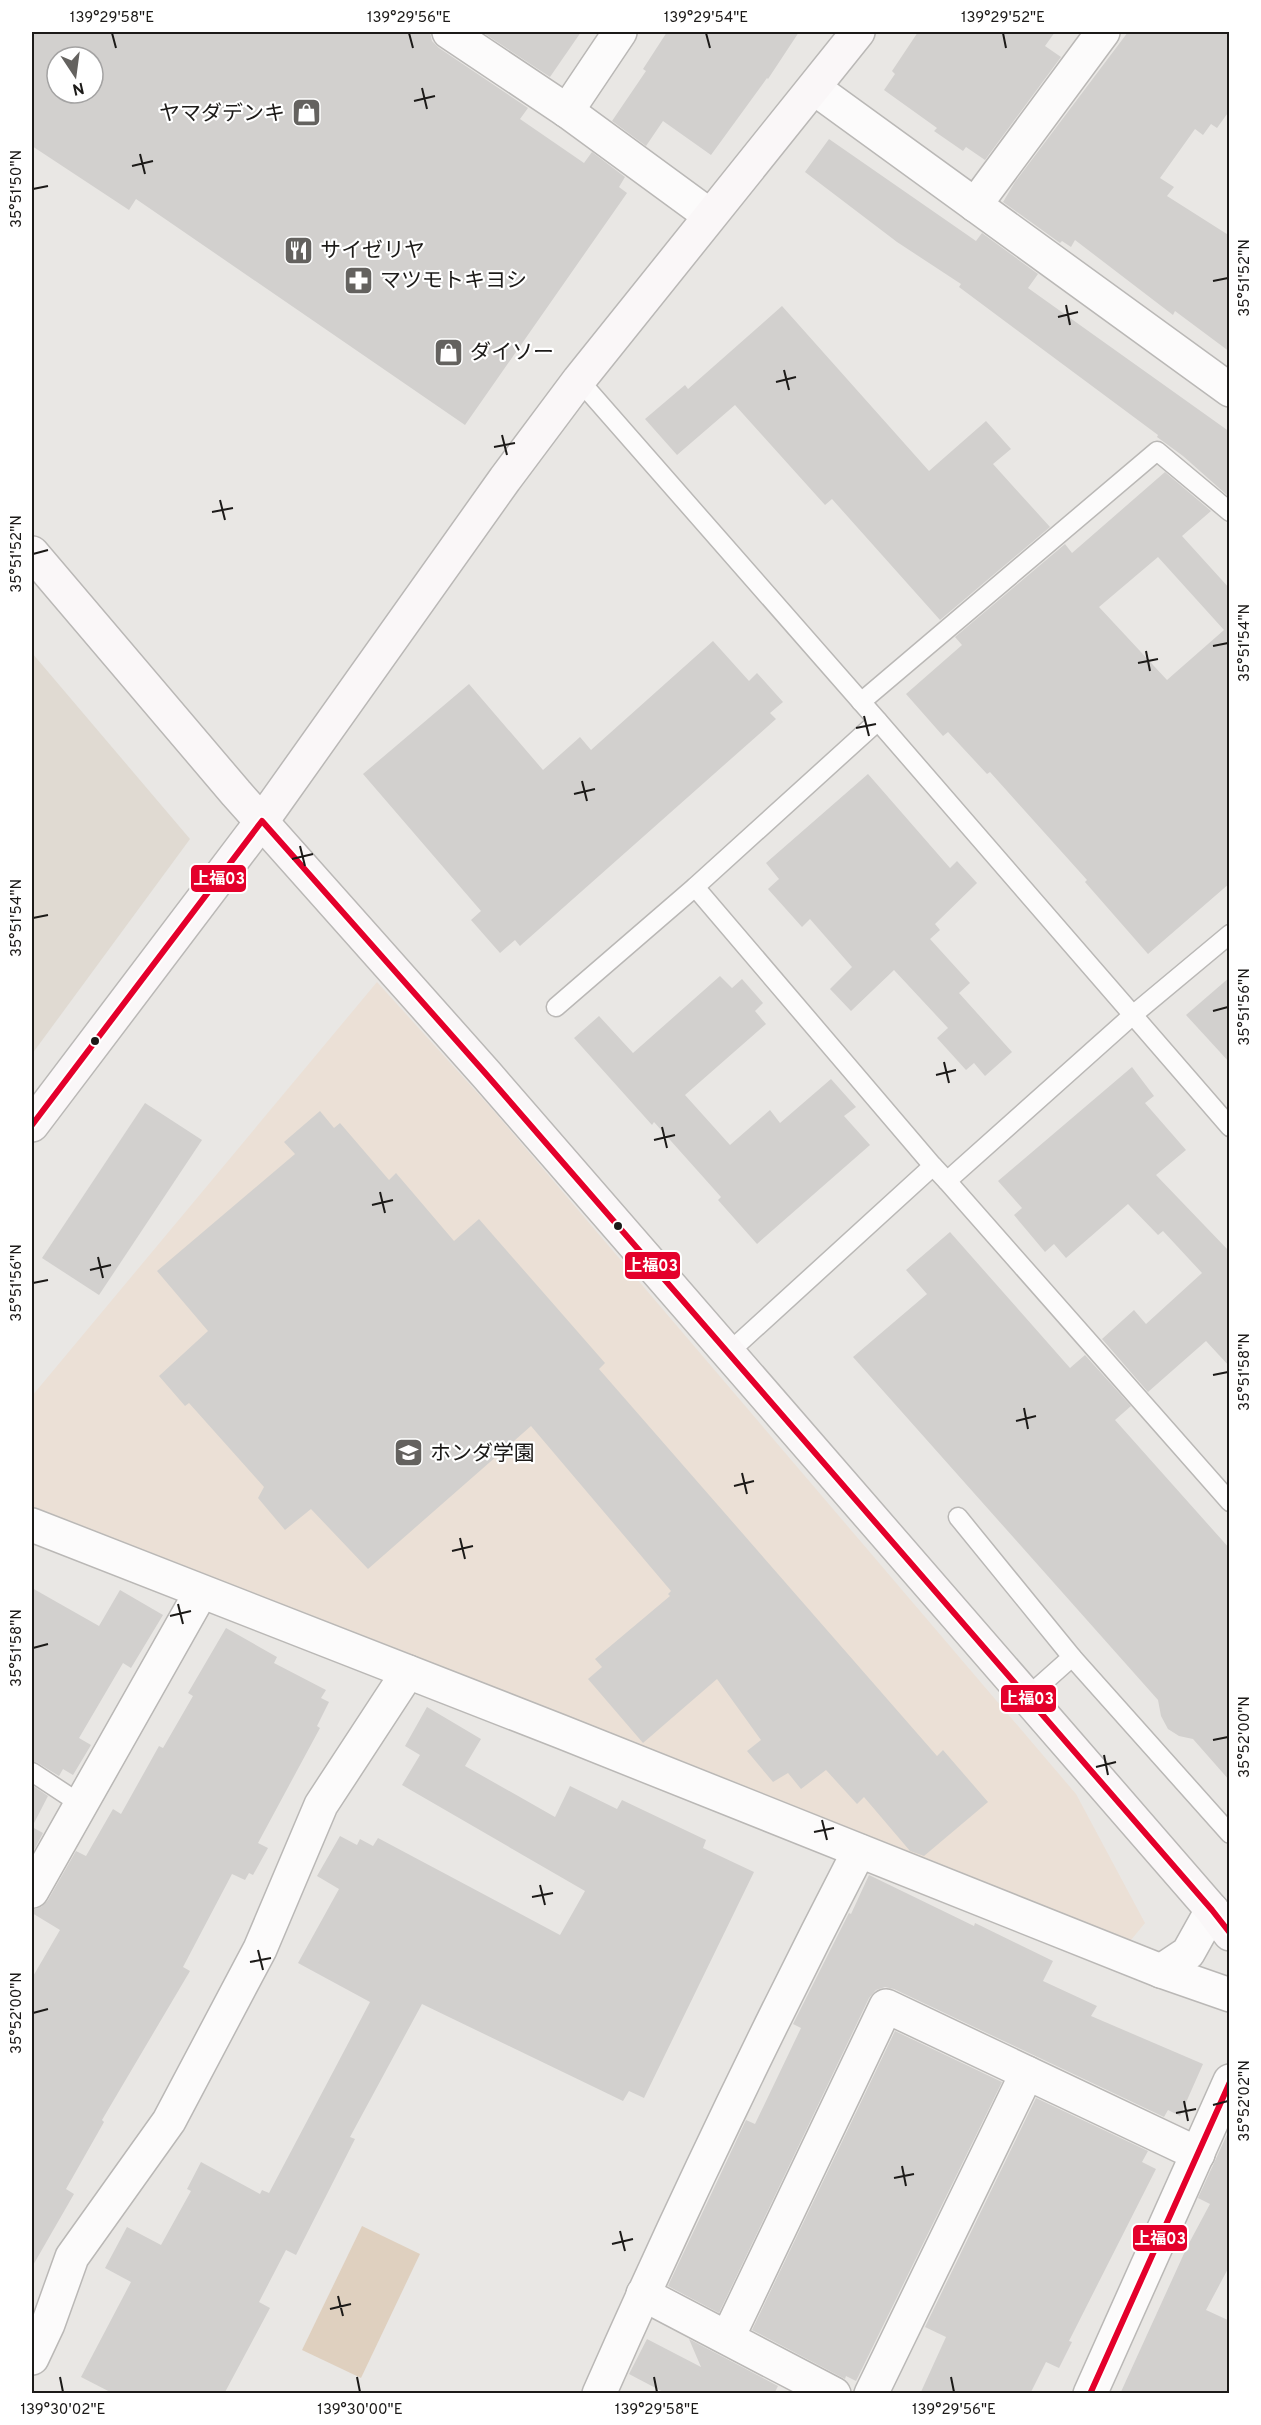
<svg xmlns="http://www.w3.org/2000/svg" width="1261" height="2425" font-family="Overpass,'Noto Sans JP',sans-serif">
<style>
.built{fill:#e0dad2}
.education{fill:#ebe0d6}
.green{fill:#dfd0bf}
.building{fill:#d2d0ce;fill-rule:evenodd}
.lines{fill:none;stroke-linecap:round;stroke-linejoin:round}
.lane-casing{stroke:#bab8b6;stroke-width:21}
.street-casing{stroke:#bab8b6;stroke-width:36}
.secondary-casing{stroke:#bab8b6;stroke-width:36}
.lane{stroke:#fcfbfb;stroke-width:18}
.street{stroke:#fcfbfb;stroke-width:33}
.secondary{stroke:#faf7f8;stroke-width:33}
.bus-1-casing{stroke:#fff;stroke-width:10}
.bus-1{stroke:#e4002b;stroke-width:6}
.ticks{fill:none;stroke:#1c1a18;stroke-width:2}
.bus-dot{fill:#1c1a18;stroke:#fff;stroke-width:2}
.labels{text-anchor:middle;stroke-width:4.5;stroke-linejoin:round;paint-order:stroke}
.poi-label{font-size:21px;fill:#1c1a18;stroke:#fff;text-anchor:start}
.line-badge{stroke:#fff;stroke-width:2}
.badge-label{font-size:16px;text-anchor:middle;font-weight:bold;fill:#fff}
.neatline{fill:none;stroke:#1c1a18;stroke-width:2}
.ticks-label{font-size:15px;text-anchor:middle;fill:#1c1a18}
</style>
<rect width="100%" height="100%" fill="#e9e7e4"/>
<path class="built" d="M32,653L190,839L32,1054Z"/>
<path class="education" d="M377,982L492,1109L1076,1794L1145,1923L1131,1940L32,1511V1396Z"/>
<path class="green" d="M362,2226L420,2254L361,2378L302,2350Z"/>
<g class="building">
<path d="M32,32H430L432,41L439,48L528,108L520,119L584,163L592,152L625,177L619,187L627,193L465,425L136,199L129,210L32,146ZM57,57H93V93H57Z"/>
<path d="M482,32H581L550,77Z"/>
<path d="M667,32H799L768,79L767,78L711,155L663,121L646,146L612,121L646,71L643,69Z"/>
<path d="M918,32H1055L1045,46L1061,57L985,160L966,147L963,151L934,131L937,128L884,90L895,74L892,71Z"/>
<path d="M1128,32H1230V110L1217,128L1211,124L1203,135L1195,129L1160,178L1174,187L1167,196L1230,236V352L1175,311L1173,315L1075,240L1071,247L1062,241L1060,243L1003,202L1015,182Z"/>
<path d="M829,139L976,241L982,233L1038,274L1028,288L1230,432V495L1228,496L1183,456L1157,437L1158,435L959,287L961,284L897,242L805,172Z"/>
<path d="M782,306L929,471L986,421L1011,449L993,464L1050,527L940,620L832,499L825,505L735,405L677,455L645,419L685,385L688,389Z"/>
<path d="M1165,472L1211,511L1182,536L1230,589V883L1148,954L1085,882L1087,880L990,772L987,774L948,732L943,736L906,694L962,645L955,637L1065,544L1072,553ZM1158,557L1224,630L1167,680L1099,607Z"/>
<path d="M713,641L749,681L757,673L783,702L770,713L776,719L520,946L515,940L500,953L471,920L481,911L363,774L469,684L543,770L580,737L591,750Z"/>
<path d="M868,774L950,868L957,861L977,883L935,924L940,930L930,939L970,983L959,993L1012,1052L985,1076L974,1063L966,1070L937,1038L948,1028L894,970L851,1011L830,989L852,967L810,919L802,927L768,889L779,879L766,863Z"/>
<path d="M720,976L732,988L742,979L763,1003L755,1011L766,1024L685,1095L730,1145L770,1110L780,1123L831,1079L856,1107L844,1116L870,1145L757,1244L718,1200L721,1197L654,1122L652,1125L574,1038L599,1016L633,1053Z"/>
<path d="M1230,977V1063L1186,1015Z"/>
<path d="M1132,1067L1154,1096L1145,1103L1186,1150L1156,1175L1228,1250L1230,1248V1367L1206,1341L1148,1392L1102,1339L1134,1310L1146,1324L1202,1273L1163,1231L1158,1235L1128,1204L1066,1258L1054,1244L1045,1252L1014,1215L1022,1208L998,1181Z"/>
<path d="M145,1103L202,1140L99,1295L42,1258Z"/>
<path d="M320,1111L334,1128L340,1123L389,1180L396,1173L454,1241L479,1219L605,1363L599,1369L937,1756L943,1750L988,1802L924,1856L910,1851L864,1797L857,1804L826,1770L801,1789L788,1773L773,1782L747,1751L761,1740L717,1679L643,1743L588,1679L602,1667L595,1659L670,1596L668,1594L671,1591L531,1426L368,1569L311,1509L285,1530L258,1498L264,1487L189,1403L185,1406L159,1376L208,1331L157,1271L295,1154L284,1142Z"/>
<path d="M950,1232L1070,1368L1085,1355L1131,1406L1115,1420L1230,1549V1781L1193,1739L1179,1736L1168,1729L1161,1716L1158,1700L853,1357L927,1294L906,1270Z"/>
<path d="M32,1588L99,1626L120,1590L163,1615L131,1668L123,1663L79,1738L91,1745L73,1775L63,1769L59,1776L38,1763L32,1761Z"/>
<path d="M226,1628L277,1657L274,1663L326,1690L321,1698L329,1702L317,1726L320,1728L258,1843L268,1848L253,1875L249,1873L245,1880L232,1874L183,1967L190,1971L102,2120L104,2122L66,2189L74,2194L32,2267V1978L60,1930L32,1913V1910L41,1907L48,1900L76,1851L86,1856L113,1809L121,1814L159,1746L163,1748L193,1696L188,1693Z"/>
<path d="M427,1707L481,1739L465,1766L555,1817L570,1786L617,1809L622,1800L706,1840L703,1848L754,1872L644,2098L629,2091L623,2101L422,2004L350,2137L355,2139L296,2255L286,2250L259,2302L270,2308L224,2394H114L81,2377L131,2282L105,2268L127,2227L161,2245L191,2191L187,2189L201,2162L260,2194L262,2190L269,2193L370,2002L298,1963L339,1889L317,1876L340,1836L357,1845L360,1839L373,1846L378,1838L560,1935L585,1891L402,1785L420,1755L405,1746Z"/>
<path d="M32,1785L48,1796L32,1827Z"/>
<path d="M32,1827L43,1833L32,1854Z"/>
<path d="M869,1875L974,1926L975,1923L1053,1961L1043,1981L1097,2006L1091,2016L1203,2064L1180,2116L1168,2110L1164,2117L894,1989L885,1987L876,1990L869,1998L719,2313L668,2286L746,2120L755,2124L801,2028L793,2024L849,1913L851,1914Z"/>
<path d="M895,2031L1002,2082L856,2381L846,2376L845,2379L752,2330Z"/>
<path d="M1036,2098L1148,2151L1142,2162L1156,2169L1069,2341L1072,2342L1059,2368L1046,2362L1030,2394H920L946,2337L925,2327Z"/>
<path d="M1230,2128V2265L1206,2310L1230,2321V2394H1120L1187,2247L1210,2204L1198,2198Z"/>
<path d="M647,2339L701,2367L689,2339L778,2386L774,2394H667L629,2374Z"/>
</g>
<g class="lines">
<defs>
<g id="lane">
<path d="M579,380L878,721L1230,1127"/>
<path d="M861,702L1157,451L1230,512"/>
<path d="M695,887L933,1166"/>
<path d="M556,1007L695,887L878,721"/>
<path d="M947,1181L1230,1502"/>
<path d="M728,1353L933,1166L947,1181L1134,1014L1230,934"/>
<path d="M958,1517L1072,1657L1026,1698"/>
<path d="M1072,1657L1230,1834"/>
<path d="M32,1772L82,1805"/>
</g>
<g id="street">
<path d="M449,32L567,111L709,215"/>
<path d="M814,88L1230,390"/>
<path d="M567,111L620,32"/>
<path d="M975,205L1103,32"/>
<path d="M32,1525L562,1732L1161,1971L1230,1995"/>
<path d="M32,1891L201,1592"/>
<path d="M1161,1971L1188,1953L1212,1910"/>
<path d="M643,2294L834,2394"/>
<path d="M728,2337L886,2006L1198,2154"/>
<path d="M32,2358L48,2324L72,2257L169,2121L260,1949L321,1805L408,1672"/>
<path d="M599,2394C680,2210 767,2029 859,1851"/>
<path d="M871,2394L1027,2073"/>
<path d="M1090,2394L1230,2081"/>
</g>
<g id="secondary">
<path d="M32,553L236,793L486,1074L1212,1910L1230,1934"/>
<path d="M32,1125L262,821L505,479L579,380L858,32"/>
</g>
</defs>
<use href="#lane" class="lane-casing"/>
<use href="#street" class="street-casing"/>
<use href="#secondary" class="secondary-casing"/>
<use href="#lane" class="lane"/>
<use href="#street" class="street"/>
<use href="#secondary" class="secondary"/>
<defs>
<g id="bus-1">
<path d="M32,1125L262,821L486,1074L1212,1910L1230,1933"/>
<path d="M1090,2394L1230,2082"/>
</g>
</defs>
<use href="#bus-1" class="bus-1-casing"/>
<use href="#bus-1" class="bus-1"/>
</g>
<path class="ticks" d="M112,33L116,48M409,33L413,48M706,33L710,48M1003,33L1006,48M422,88L427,109M414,101L435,96M140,154L145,174M132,166L153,161M33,189L48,186M1213,281L1228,278M1066,305L1070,325M1058,317L1078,312M784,370L789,390M776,382L796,377M502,435L507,455M494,447L515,443M220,500L225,520M212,512L233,508M33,554L48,550M1213,646L1228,643M1146,651L1150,671M1138,663L1158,659M864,716L869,736M856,728L876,724M582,781L587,801M574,794L595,789M300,846L305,866M292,859L313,854M33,918L48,915M1213,1011L1228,1007M944,1062L949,1083M936,1075L956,1070M662,1127L667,1148M654,1140L675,1135M380,1192L385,1213M372,1205L393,1200M98,1257L103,1278M90,1270L111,1265M33,1283L48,1280M1213,1375L1228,1372M1024,1408L1028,1429M1016,1421L1036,1416M742,1473L747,1494M734,1486L754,1481M460,1538L465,1559M452,1551L473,1546M178,1604L183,1624M170,1616L191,1611M33,1648L48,1644M1213,1740L1228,1737M1104,1755L1108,1775M1096,1767L1116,1762M822,1820L827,1840M814,1832L834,1828M540,1885L545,1905M532,1897L553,1893M258,1950L263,1970M250,1962L271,1958M33,2013L48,2009M1184,2101L1188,2121M1213,2105L1228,2101M1176,2113L1196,2109M902,2166L906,2186M894,2178L914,2174M620,2231L625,2251M612,2244L633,2239M338,2296L343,2316M330,2309L351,2304M60,2377L63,2392M357,2377L360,2392M654,2377L657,2392M951,2377L954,2392"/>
<defs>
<symbol id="shop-square" viewBox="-11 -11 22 22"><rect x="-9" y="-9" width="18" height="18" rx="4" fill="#64625f" stroke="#fff"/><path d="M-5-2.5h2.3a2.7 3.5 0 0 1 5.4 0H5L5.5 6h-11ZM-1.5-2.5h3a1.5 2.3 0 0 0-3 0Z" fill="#fff"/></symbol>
<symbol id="restaurant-square" viewBox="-11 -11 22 22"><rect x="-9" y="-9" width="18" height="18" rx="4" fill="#64625f" stroke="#fff"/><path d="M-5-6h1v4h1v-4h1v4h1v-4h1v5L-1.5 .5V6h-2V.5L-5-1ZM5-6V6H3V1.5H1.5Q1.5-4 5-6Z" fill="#fff"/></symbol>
<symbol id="pharmacy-square" viewBox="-11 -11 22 22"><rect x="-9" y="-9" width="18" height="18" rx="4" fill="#64625f" stroke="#fff"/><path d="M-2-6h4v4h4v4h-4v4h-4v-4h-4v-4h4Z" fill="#fff"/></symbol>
<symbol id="school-square" viewBox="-11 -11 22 22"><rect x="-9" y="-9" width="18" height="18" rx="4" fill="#64625f" stroke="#fff"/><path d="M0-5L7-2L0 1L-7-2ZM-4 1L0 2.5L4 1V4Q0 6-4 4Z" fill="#fff"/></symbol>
</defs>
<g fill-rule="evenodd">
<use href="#shop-square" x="290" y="96" width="33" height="33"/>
<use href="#restaurant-square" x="282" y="234" width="33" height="33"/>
<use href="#pharmacy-square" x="342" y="264" width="33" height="33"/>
<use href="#shop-square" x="432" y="336" width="33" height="33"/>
<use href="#school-square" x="392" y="1436" width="33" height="33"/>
</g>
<g class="bus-dot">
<circle cx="95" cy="1041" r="5"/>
<circle cx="618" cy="1226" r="5"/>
</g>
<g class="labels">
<g class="poi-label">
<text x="285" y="120" text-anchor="end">ヤマダデンキ</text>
<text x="320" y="257">サイゼリヤ</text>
<text x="380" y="287">マツモトキヨシ</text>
<text x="470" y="359">ダイソー</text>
<text x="430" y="1460">ホンダ学園</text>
</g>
</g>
<g class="line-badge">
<rect x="190" y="864" width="57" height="29" rx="6" fill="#e4002b"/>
<rect x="624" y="1251" width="57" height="29" rx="6" fill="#e4002b"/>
<rect x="1000" y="1684" width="57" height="29" rx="6" fill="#e4002b"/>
<rect x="1132" y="2224" width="56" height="28" rx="6" fill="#e4002b"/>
</g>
<g class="badge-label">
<text x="219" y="884">上福03</text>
<text x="652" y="1271">上福03</text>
<text x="1028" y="1704">上福03</text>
<text x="1160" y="2244">上福03</text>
</g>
<rect width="1261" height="2425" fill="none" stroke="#ffffff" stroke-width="66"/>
<g transform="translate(75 75) rotate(167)"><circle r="28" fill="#ffffff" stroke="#a4a3a3" stroke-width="1.5"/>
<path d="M0-4.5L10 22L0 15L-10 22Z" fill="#64625f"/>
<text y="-9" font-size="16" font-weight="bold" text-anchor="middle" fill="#1c1a18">N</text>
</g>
<rect x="33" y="33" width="1195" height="2359" class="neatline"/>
<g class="ticks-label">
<text x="112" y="22">139°29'58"E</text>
<text x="409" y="22">139°29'56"E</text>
<text x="706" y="22">139°29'54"E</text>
<text x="1003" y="22">139°29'52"E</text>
<text transform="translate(16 189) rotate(-90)" y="5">35°51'50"N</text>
<text transform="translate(1244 278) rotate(-90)" y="5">35°51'52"N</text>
<text transform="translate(16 554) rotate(-90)" y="5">35°51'52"N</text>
<text transform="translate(1244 643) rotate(-90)" y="5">35°51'54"N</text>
<text transform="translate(16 918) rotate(-90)" y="5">35°51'54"N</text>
<text transform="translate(1244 1007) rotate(-90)" y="5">35°51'56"N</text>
<text transform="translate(16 1283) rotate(-90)" y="5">35°51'56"N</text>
<text transform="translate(1244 1372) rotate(-90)" y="5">35°51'58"N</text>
<text transform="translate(16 1648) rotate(-90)" y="5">35°51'58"N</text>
<text transform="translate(1244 1737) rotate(-90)" y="5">35°52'00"N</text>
<text transform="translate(16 2013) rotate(-90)" y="5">35°52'00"N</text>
<text transform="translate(1244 2101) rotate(-90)" y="5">35°52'02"N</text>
<text x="63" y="2414">139°30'02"E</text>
<text x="360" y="2414">139°30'00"E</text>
<text x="657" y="2414">139°29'58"E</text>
<text x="954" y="2414">139°29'56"E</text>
</g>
</svg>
